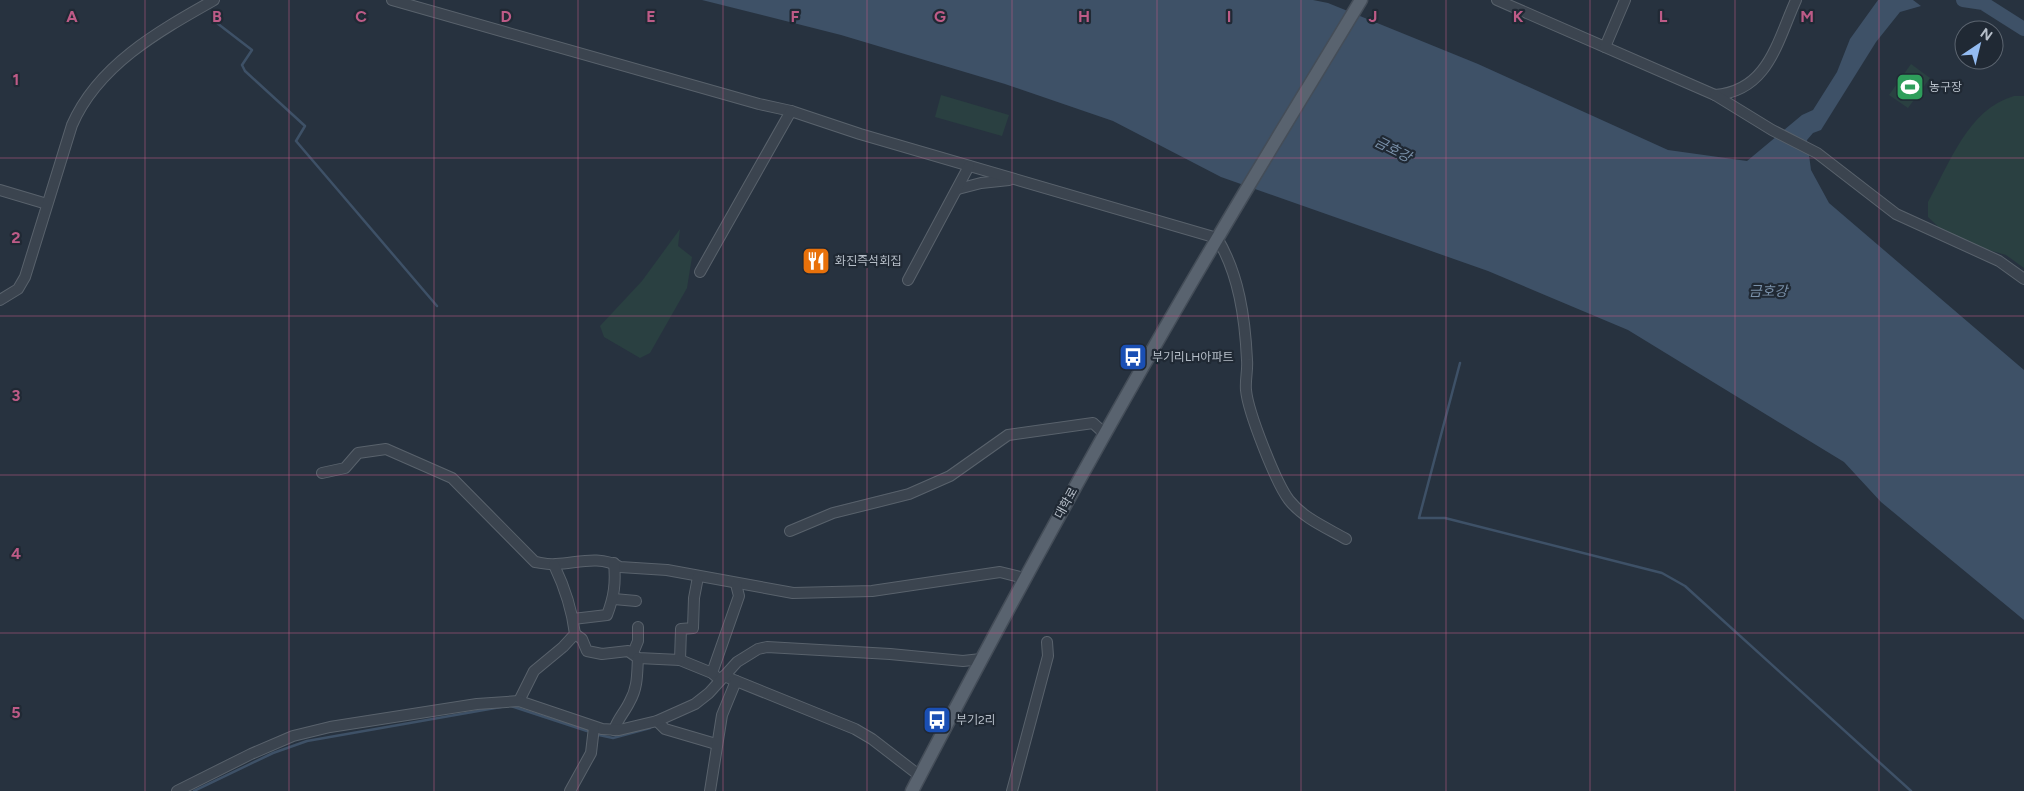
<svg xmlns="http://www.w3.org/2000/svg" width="2024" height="791" font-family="Figtree,'Noto Sans KR',sans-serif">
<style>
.green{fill:#2a4041}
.water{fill:#3e5167}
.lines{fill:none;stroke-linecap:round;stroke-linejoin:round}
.stream{stroke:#3e5167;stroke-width:2.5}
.river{stroke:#3e5167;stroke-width:14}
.minor-casing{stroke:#59626c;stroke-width:12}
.major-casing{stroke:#444d58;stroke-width:15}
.minor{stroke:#3b444f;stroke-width:10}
.major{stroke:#59636f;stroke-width:12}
.grid{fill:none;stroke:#be5b87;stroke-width:1;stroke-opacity:0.55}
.labels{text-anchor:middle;stroke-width:4.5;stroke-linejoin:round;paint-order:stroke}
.poi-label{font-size:12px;fill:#b7bfc9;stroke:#202934;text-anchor:start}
.street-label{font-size:12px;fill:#b7bfc9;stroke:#202934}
.water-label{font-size:14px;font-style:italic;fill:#7a91aa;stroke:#202934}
.grid-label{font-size:16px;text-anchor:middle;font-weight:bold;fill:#be5b87;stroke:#202934;stroke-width:4.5;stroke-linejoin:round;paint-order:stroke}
</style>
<rect width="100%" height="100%" fill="#27323f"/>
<g class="green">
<path d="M1911,64L1930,78L1908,108L1889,95Z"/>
<path d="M941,95L1009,115L1002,136L935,117Z"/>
<path d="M2014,96H2024V268L2006,255L1951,239L1928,217V202C1950,163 1968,109 2014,96Z"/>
<path d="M680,229L678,246L692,257L687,288L650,353L640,358L604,337L600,326L642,281Z"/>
</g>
<path class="water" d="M702,0H1313L1328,3L1478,64L1668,150L1747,161L1802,115L1813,110L1837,72L1850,39L1878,0H1913L1921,6L1900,12L1876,42L1821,130L1813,133L1807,140L1811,170L1829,203L2024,370V620L1881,502L1844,462L1628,330L1488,271L1221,177L1113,121L1005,84L841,35Z"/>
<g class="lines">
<g class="stream">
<path d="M213,20L252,50L242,65L245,71L305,126L296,141L437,306"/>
<path d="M1460,363L1419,518H1445L1662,573L1685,586L1911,791"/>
<path d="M511,706L587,731"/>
<path d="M599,735L613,738L650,728"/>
<path d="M194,791L273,753L307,741L501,707"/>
</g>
<path class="river" d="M1963,0L1983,3L2024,29"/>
<defs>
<g id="minor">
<path d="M392,0L759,104L791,111"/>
<path d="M1497,0L1715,95C1768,91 1777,42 1796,0"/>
<path d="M1605,47L1625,0"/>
<path d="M1715,95L1772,130L1817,153L1896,214L1999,261L2024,279"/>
<path d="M958,189L981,183L1009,180"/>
<path d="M0,190L47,204"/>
<path d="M700,272L791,111L860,134L1217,238C1239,274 1245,318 1247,360C1248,370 1245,380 1246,390C1248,412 1276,483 1289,500C1303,518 1327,528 1346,539"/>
<path d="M908,280L969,166"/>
<path d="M0,300L18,289L25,277L72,125C98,65 159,31 214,0"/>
<path d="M322,473L345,468L358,453L386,449L452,478L535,562C542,563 549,565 556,564C578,563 599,555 620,567L667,570L793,593L872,591L1000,572L1024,578"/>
<path d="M790,531L833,513L909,494L950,476L1008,435L1093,423L1105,434"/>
<path d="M614,599L636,601"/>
<path d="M573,619L607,615C614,597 616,583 614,563"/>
<path d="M575,634L582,639L587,651L602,654L628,651L638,658L680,660L712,673L720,680"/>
<path d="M633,653L638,641V627"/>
<path d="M680,660L681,629L693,628L694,598L698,577"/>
<path d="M712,673L739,596L736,584"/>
<path d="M724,676L855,729L872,739L920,776"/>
<path d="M519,701L534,671L563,647L575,634C572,609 565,588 554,565"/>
<path d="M657,721L665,729L716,744"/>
<path d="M614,730C618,718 625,712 630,701C638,687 637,673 638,658"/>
<path d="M177,791L251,754L293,736L330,727L477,704L519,701L602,729L619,730L657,721L695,704L709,693L737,662L758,649L767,647L890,654L963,661L981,659"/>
<path d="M570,791L591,753L594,727"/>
<path d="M710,791L722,715L736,681"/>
<path d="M1012,791L1048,656L1047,642"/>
</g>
<path id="major" d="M912,791C1009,605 1110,420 1217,239C1264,159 1313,80 1361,0"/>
</defs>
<use href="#minor" class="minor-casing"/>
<use href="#major" class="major-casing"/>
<use href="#minor" class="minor"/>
<use href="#major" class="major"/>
</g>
<path class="grid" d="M145,0V791M289,0V791M434,0V791M578,0V791M723,0V791M867,0V791M1012,0V791M1157,0V791M1301,0V791M1446,0V791M1590,0V791M1735,0V791M1879,0V791M0,158H2024M0,316H2024M0,475H2024M0,633H2024"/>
<defs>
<symbol id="stadium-square" viewBox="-11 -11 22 22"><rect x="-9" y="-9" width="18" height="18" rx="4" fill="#2e9e5b" stroke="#202934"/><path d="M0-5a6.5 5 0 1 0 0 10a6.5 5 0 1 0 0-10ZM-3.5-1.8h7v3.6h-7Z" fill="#fff"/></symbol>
<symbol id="restaurant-square" viewBox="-11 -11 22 22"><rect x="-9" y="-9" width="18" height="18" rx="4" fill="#e8710a" stroke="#202934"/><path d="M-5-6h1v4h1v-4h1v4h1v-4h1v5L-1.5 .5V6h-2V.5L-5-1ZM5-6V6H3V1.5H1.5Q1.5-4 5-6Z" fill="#fff"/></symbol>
<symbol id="bus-square" viewBox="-11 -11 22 22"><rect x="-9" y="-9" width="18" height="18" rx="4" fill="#1a4fb4" stroke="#202934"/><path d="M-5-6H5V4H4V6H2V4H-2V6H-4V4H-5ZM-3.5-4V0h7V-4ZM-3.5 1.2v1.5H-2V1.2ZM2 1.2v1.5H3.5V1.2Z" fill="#fff"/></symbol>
</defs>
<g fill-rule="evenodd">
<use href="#stadium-square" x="1894" y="71" width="32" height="32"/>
<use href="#restaurant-square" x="800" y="245" width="32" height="32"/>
<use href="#bus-square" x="1117" y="341" width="32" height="32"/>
<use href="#bus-square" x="921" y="704" width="32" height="32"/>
</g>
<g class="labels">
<g class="poi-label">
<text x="1929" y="91">농구장</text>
<text x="835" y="265">화진즉석회집</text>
<text x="1152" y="361">부기리LH아파트</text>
<text x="956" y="724">부기2리</text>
</g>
<g class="street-label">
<text transform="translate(1066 503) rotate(-61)" y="4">대학로</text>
</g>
<g class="water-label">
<text transform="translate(1393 149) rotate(27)" y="5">금호강</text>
<text x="1768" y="296">금호강</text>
</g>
</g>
<g class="grid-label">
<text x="72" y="22">A</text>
<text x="217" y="22">B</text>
<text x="361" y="22">C</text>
<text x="506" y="22">D</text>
<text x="651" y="22">E</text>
<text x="795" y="22">F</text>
<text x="940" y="22">G</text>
<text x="1084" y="22">H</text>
<text x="1229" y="22">I</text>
<text x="1373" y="22">J</text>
<text x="1518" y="22">K</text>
<text x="1663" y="22">L</text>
<text x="1807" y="22">M</text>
<text x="16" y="85">1</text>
<text x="16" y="243">2</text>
<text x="16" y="401">3</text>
<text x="16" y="559">4</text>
<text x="16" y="718">5</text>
</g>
<g transform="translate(1979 45) rotate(35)"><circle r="24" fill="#202934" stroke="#5c6570"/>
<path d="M0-4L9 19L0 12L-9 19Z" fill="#94bcf2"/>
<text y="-8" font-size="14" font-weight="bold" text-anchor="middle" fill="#b7bfc9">N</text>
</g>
</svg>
